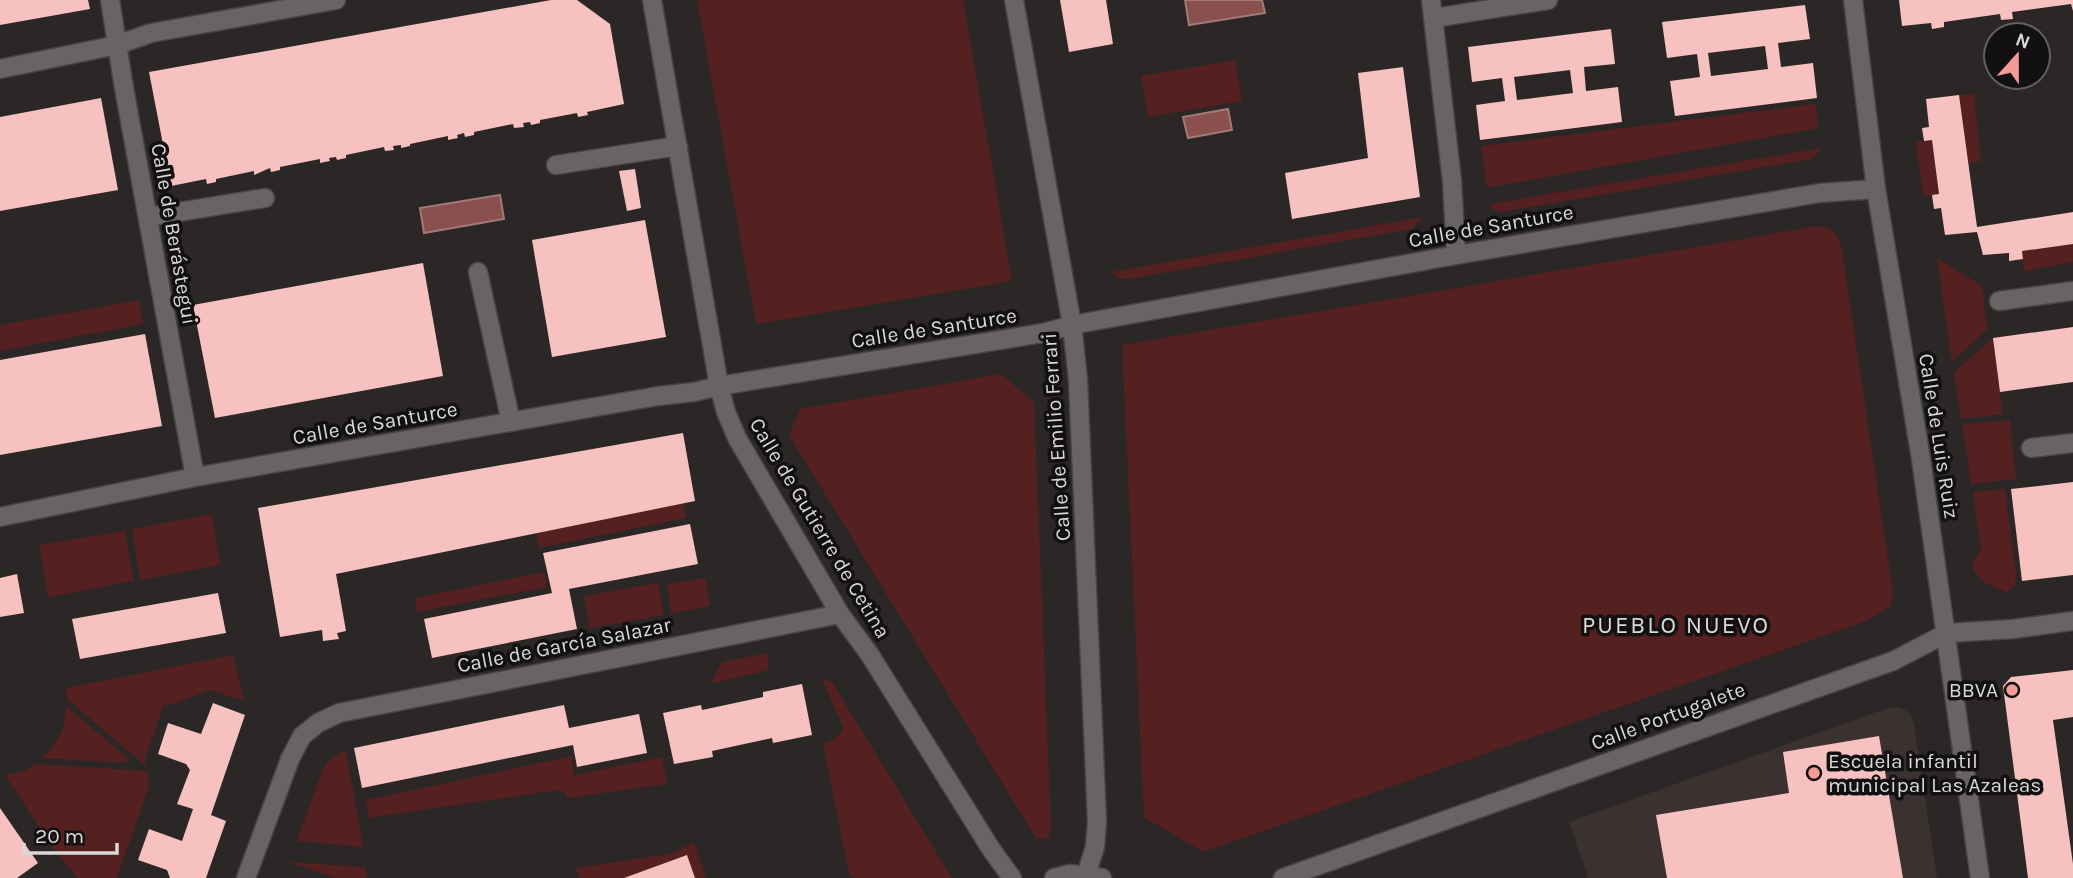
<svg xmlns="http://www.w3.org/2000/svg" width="2073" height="878" font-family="Karla,sans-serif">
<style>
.built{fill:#3b3130}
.green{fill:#542120}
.water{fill:#89504e;stroke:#a27977;stroke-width:2}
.building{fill:#f6c1be;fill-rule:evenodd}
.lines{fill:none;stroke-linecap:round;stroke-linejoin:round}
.minor-casing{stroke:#474444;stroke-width:21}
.minor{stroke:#696464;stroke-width:18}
.poi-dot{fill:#f59b97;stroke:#121010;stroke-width:2.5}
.labels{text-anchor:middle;stroke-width:7;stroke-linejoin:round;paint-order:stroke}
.street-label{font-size:21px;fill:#dbd8d8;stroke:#121010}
.poi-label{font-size:21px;fill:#dbd8d8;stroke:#121010;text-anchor:end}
.quarter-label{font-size:24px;letter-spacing:2px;fill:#dbd8d8;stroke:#121010}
</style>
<rect width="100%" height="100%" fill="#2b2727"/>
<path class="built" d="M1891,707L1901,708L1910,713L1914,724L1937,878H1588L1569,822Z"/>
<g class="green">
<path d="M697,0H963L1012,281L756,324Z"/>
<path d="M1235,60L1242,101L1148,117L1141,76Z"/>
<path d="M1974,94L1981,161L1968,163L1959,95Z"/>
<path d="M1816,104L1818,128L1487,188L1481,146Z"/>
<path d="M1932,140L1939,194L1923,196L1916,142Z"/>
<path d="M1822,148L1812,159L1500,212L1493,210L1489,204Z"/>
<path d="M1423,217L1412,229L1129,279H1122L1111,272Z"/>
<path d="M1818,226C1834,229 1838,234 1842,250L1893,593L1890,606L1866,621L1203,852L1144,817L1122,345Z"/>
<path d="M2073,244V262L2024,271L2022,251Z"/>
<path d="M1937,258L1982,286L1987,329L1952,362Z"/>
<path d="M139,300L143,324L0,351V325Z"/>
<path d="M1993,338L2003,414L1961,419L1954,372Z"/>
<path d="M1001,374L1034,402L1051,829L1048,838L1043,839L1036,838L789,435L800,409Z"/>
<path d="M2010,420L2016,479L1971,484L1962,424Z"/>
<path d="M2005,489L2016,575L2015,585L2007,592L1985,583L1973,570V562L1981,551L1973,492Z"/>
<path d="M683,503L686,518L539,548L536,533Z"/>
<path d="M212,514L220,565L140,580L132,529Z"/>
<path d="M125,531L134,581L48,597L39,545Z"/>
<path d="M544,572L547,587L417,612L415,598Z"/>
<path d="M706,578L710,606L671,613L667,584Z"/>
<path d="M658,583L664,615L590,628L584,596Z"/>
<path d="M767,653L769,670L710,684L722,662Z"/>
<path d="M233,655L244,701L211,690L163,707L146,756L145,765L67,699L66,688Z"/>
<path d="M822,679L832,682L952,878H855L849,874L823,743C833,740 841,738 843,727Z"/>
<path d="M66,706L128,758L126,763L41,758C58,744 66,728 66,706Z"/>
<path d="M346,750L363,847L297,841L323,769L330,759Z"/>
<path d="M572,756L574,775L662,757L667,784L567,798L566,794L558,790L369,818L366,800Z"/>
<path d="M36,764L147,771L149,786L117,878H78L53,848L5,775L24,771Z"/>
<path d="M694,843L706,878H579L575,868L669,854Z"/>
<path d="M288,862L365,867L367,878H336Z"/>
</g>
<g class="water">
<path d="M1185,0H1262L1265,13L1189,25Z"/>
<path d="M1228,109L1232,130L1188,138L1183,117Z"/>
<path d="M500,195L504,219L424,233L420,208Z"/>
</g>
<g class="building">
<path d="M0,0H88L90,9L0,25Z"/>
<path d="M551,0H577L610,24L624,104L587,112L588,115L578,117L577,113L540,120V123L531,125L530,122L523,123L524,127L514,128L513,124L474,132V135L465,137L464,133L457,135L458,138L448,140V136L410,144V146L401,148V145L393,146L394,150L385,151L384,147L346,155V158L337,160L336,157L329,158L330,161L320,163V159L280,167V170L271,172L270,168L254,175V171L216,179V182L207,184L206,179L171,186L149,72Z"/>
<path d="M1060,0H1106L1113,44L1069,52Z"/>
<path d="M1899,0H2073V11L2071,4L2012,12L2013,19L2001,20L2000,14L1944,22V27L1932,29L1931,23L1902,26Z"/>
<path d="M1805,5L1810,39L1778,43L1781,67L1813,63L1817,98L1675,116L1670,81L1700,77L1697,54L1667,58L1662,22ZM1765,46L1768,69L1711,76L1708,53Z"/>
<path d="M1611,29L1615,64L1584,67L1586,91L1618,87L1622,122L1480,140L1476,105L1505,101L1502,78L1472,82L1468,47ZM1570,70L1573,93L1517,100L1514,77Z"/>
<path d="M1403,67L1420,197L1292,219L1285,173L1368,158L1358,73Z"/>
<path d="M1959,95L1977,227L2073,212V244L2022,251L2023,259L2009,261V253L1983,255L1977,232L1945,235L1941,208L1934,209L1932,195L1939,194L1932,140L1924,141L1922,128L1929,127L1926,99Z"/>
<path d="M101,98L118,190L0,211V117Z"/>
<path d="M635,169L641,208L627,211L619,171Z"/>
<path d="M645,220L666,337L552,357L532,240Z"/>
<path d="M423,263L443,376L215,418L193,305Z"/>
<path d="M2073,327V382L2000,392L1993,338Z"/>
<path d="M145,334L162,426L0,455V360Z"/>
<path d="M683,433L695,501L336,574L346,631L337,633L339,639L323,641L322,630L280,637L258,508Z"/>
<path d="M2073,482V575L2022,581L2011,489Z"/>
<path d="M690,524L698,564L569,589L577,629L432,658L424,619L552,593L543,553Z"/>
<path d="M17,574L24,613L0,617V578Z"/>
<path d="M218,593L226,633L80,659L72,619Z"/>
<path d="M2073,670V717L2053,720L2073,864V878H2028L2003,686L2011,677Z"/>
<path d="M802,684L812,735L773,743L772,738L712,751L713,757L674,764L663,713L701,705L702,710L763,697V692Z"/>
<path d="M213,703L245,715L211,815L226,821L206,878H170L167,870L138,860L149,829L182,841L193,809L177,804L190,770L186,764L158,754L168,723L201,734Z"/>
<path d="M564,705L569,728L639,714L647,753L577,767L573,745L362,788L354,748Z"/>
<path d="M1879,736L1903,878H1667L1656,815L1789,793L1783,752Z"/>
<path d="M0,808L38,863L17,878H0Z"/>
<path d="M687,855L695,878H624Z"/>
</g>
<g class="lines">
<defs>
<g id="minor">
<path d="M110,0L124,88L195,477"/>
<path d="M652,0L719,386L726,412L737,438L840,614L870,655L991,849L1012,878"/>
<path d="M1014,0L1072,325L1078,380L1097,822L1095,847L1086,875"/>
<path d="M1431,0L1452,181L1456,255"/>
<path d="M1853,0L1876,189L1921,459L1980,878"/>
<path d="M1434,18L1548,0"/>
<path d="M0,69L117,45L151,33L336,0"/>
<path d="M556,165L678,146"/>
<path d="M148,217L265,198"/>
<path d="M478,272L511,422"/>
<path d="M1999,301L2073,291"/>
<path d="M2031,448L2073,443"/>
<path d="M0,517L195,477L658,396L694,392L719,386L1043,333L1072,325L1456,255L1820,193L1876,189"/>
<path d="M246,878L290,759L302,736L318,723L339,713L840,614"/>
<path d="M1054,878L1070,874L1102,878"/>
<path d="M1283,878L1893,661L1947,633L2013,629L2073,621"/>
</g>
</defs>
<use href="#minor" class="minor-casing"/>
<use href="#minor" class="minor"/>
</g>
<g class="poi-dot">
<circle cx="2012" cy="690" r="7"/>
<circle cx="1814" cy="773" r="7"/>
</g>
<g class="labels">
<g class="street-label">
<text transform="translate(1491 226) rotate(-10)" y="7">Calle de Santurce</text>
<text transform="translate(174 234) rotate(80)" y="7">Calle de Berástegui</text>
<text transform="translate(934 328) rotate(-9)" y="7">Calle de Santurce</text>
<text transform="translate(375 423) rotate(-10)" y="7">Calle de Santurce</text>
<text transform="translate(1939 436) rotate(81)" y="7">Calle de Luis Ruiz</text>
<text transform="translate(1056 437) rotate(-94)" y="7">Calle de Emilio Ferrari</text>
<text transform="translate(820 528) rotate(59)" y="7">Calle de Gutierre de Cetina</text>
<text transform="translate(564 645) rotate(-11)" y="7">Calle de García Salazar</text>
<text transform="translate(1668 716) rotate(-20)" y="7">Calle Portugalete</text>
</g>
<g class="poi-label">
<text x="1998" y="697">BBVA</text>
<text x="1828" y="768" text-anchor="start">Escuela infantil<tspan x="1828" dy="24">municipal Las Azaleas</tspan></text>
</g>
<g class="quarter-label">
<text x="1676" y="633">PUEBLO NUEVO</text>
</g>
</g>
<g transform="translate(2017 56) rotate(21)"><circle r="33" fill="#121010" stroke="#626060" stroke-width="2"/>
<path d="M0-5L12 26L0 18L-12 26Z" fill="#f59b97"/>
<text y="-10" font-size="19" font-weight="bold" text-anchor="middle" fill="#dbd8d8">N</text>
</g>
<path d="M24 843v10h93v-10" fill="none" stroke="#dbd8d8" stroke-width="3.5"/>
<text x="35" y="843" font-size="21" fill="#dbd8d8" stroke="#121010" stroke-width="5" paint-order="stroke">20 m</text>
</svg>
